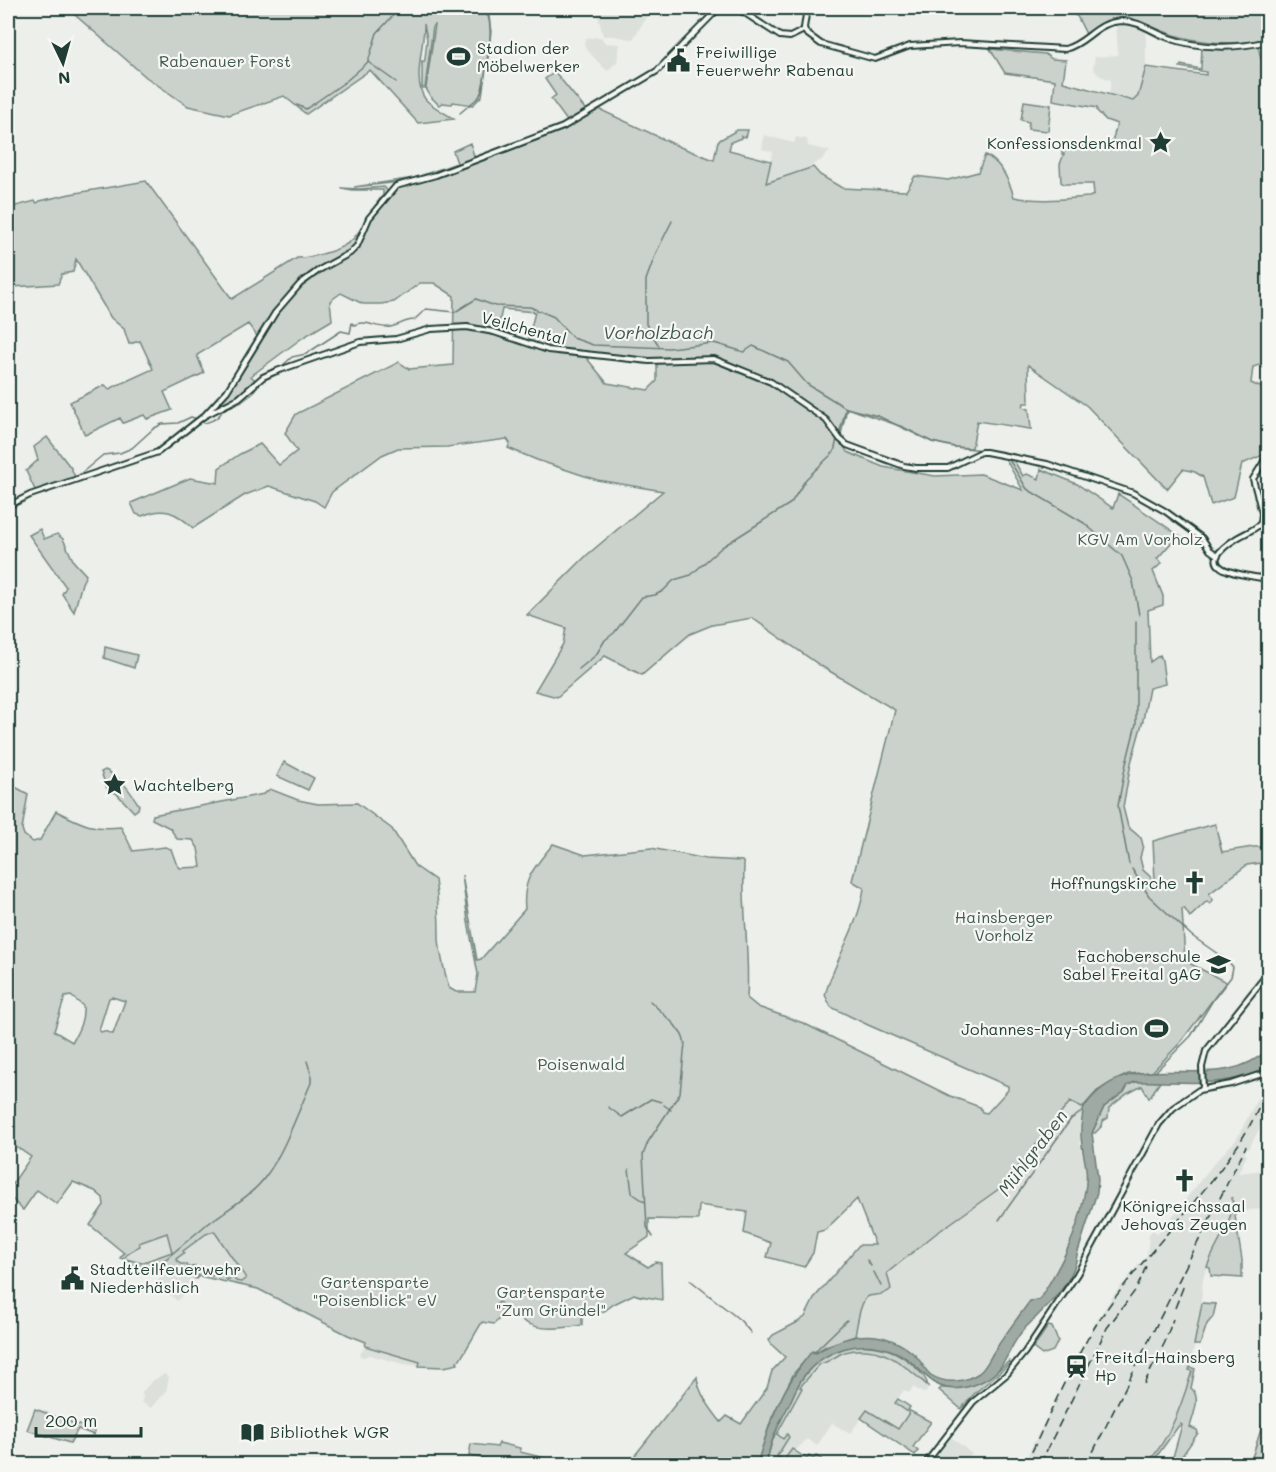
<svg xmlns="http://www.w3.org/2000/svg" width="1276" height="1472" font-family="Mali,sans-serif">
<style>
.built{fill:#dce0db}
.green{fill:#cbd2cc;stroke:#758880;stroke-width:1.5;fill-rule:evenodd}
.water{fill:#9faaa4;stroke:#6c7e77;stroke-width:1.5}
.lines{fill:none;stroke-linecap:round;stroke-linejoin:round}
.stream{stroke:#6c7e77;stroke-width:1.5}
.secondary-casing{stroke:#1f3d34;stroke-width:8}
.secondary{stroke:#f6f6f2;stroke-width:4}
.rail{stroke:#1f3d34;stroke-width:1.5;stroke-dasharray:9 4.5;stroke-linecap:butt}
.labels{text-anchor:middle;stroke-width:4.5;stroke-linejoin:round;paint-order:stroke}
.poi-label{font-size:16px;fill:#1f3d34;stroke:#f6f6f2;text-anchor:start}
.park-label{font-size:16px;fill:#415b52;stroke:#f6f6f2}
.street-label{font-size:16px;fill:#1f3d34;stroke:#f6f6f2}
.water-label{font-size:18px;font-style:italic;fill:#3f5850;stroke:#f6f6f2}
</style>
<rect width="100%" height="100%" fill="#edefea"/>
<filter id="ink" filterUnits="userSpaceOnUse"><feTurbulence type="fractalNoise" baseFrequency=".0167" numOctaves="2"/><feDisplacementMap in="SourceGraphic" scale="12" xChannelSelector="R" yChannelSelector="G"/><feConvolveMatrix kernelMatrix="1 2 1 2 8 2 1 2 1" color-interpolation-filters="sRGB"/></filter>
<g filter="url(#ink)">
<g class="built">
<path d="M596,8H652L633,39H630L614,36H603Z"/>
<path d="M1129,23L1146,28V67L1138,96L1134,101L1109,95L1111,80L1100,76L1093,69L1095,57L1118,55L1116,24Z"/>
<path d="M601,37L605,43L620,44L617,62L607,71L586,49L584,44L586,38Z"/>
<path d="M764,135L794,143L796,137L807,139L808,146L830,151L821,160L803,171L765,184L773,152L762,149Z"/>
<path d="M1268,1078V1111L1249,1149L1247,1148L1244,1153L1247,1155L1238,1173L1263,1170L1262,1204L1261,1209L1234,1212L1233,1209L1228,1223L1211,1254L1203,1279L1199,1327L1189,1369L1192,1371L1174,1421L1159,1447L1146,1464H1023L1094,1325L1113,1296L1147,1255L1149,1234L1153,1230L1157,1233L1168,1222L1214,1163L1236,1140Z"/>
<path d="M1070,1102L1082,1108L1080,1144L1086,1169L1085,1194L1075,1230L1060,1268L1039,1300L1030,1301L980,1372L954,1382L939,1380L928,1374L917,1356L855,1336L862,1301L890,1283L887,1273L934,1235L1003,1186Z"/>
<path d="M214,1231L247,1278L241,1282L227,1280L216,1274L212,1276L194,1273L199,1274V1276L177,1301L157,1282L166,1268L169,1269L171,1267L187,1271L175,1265L176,1259L184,1253L183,1251L207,1234Z"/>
<path d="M167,1233L173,1252L171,1254L141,1263L123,1259L140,1247L139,1243Z"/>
<path d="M365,1346L420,1362L419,1366L403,1364L370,1355L364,1357L359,1356Z"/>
<path d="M866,1349L896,1359L928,1386L927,1392L923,1393L913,1387L909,1393L904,1390L895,1403L909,1413L898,1429L867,1410L850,1434L832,1423L817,1446L807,1439L795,1451L791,1450L784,1460L777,1456L783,1439L776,1434L806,1378L820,1364H824L840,1354Z"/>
<path d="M164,1374L169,1377L166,1392L151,1408L141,1402L143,1398L142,1392L152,1381Z"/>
<path d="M951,1437L972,1454L963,1464H930Z"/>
</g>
<g class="green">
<path d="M67,8H475L474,11L489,16L491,32L482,96L473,105L453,102L452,104L442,103L439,105L430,96L426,88L435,25L433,26L425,88H422V61L424,62L425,59L427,39L424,24C425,44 411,82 426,100C433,107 445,113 454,119L418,123L370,70L306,114L284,96L229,115L188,106L146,77Z"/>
<path d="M1058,8H1268V38C1240,45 1210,44 1181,37C1140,27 1128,2 1086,34L1077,16Z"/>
<path d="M1202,46L1231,49L1258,46L1261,59L1268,58V362L1253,367L1251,383L1262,388L1268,389V449L1263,455L1242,464L1234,497L1211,505L1203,477L1195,472L1183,469L1167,489L1087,406L1028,365L1029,403H1024L1023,407L1029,409L1031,429L977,421L972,448L954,447L932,442L903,427L847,408L840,439L847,452L883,467L935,476L981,474L1023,490L1005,458L1013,459L1023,476L1027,474L1039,479L1041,469L1077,484L1113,508L1118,494L1183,538L1171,543L1157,559L1162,563L1153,571L1163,596V605L1148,610L1150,662L1160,655L1162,660L1165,684L1149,688L1143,720L1131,763L1123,807L1128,827L1141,838L1143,845L1140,858L1143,870L1155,881L1153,841L1215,824L1222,852L1253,847H1268V862L1247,865L1209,894L1213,900L1210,904L1207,901L1190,917L1184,908L1182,909L1185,961L1226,982L1180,1043L1152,1072L1128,1074L1097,1091L1082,1108L1070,1102L1003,1186L934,1235L887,1273L891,1289C884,1296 877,1294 869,1296C860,1299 857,1326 855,1336L826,1346L809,1356L794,1373L772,1417L757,1464H628L697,1377C698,1392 710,1408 721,1422L727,1416L741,1424L767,1388L772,1371L785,1357L772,1345L769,1340L773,1335L796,1323L805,1317L815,1297L859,1245H875L857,1199L825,1230L817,1232L813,1253L804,1267L767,1257L771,1243L744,1233L747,1212L699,1205L698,1220L649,1219V1237L626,1253L648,1267L655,1262L661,1263L662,1300C653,1297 639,1297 634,1294L614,1304L603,1312L582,1310V1325C544,1332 526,1330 499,1302L497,1304L504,1314L494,1324L482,1322L460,1360L457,1361L458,1364L444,1367L419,1366L420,1362L365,1346L366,1342L348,1335L258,1289L199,1276L196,1279L191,1274L188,1277L184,1273L199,1276L193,1273L200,1267L205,1275L209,1272L212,1276L215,1273H222L227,1280L233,1277L236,1281L241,1282L246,1278L214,1231L206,1234L183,1251L184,1253L176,1259L180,1264H185L190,1268L194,1266L191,1271L162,1265L135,1266L126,1259L141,1263L172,1252L167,1233L139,1243L140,1246L131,1251L123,1259L120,1258L124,1253L90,1225L104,1205L103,1198L95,1191L73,1182L57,1204L37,1190L23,1210L8,1195V1190L31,1157L8,1141V783L28,794L22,829L24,835L33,842L40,840L56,811C82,824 92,830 121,827L133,851L165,847L171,849L176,863L180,868L201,867L198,848L193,840L177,839L170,828L152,819L153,815L264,794L270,789L298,800L318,804L357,803L392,829L415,866L435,880C438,899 439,917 439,936C439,953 445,972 449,988L456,992H475L478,974L468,922L462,875L477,960L481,959L525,909C522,878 535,867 553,844L585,855L651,848L706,859L742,861L744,864C742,909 750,953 747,998L758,1007L803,1023L950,1096L980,1107L982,1112L987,1113L1008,1090V1086L868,1025L831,1007L825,995C835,959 859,926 864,888L852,881L895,710L821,666L752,618L712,625L690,634L642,675L605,656L557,697L535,691L563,644L566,628L527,615L587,555L663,491L597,480L537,460L508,448L510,443L507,439L447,447L398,448L382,455L332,492L324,507L315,501L269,486L245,495L193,528C176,512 164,506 142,516L136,514L131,503L190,478L218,483L219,468L240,454L260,444L279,465L297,451L285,433L296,414L399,362L409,369L453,365L454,296L434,283H420L394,302L381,304H363L341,293L330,301L332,320L302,338L251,376L255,380L237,397L214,409L212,407L232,388L263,333L260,332L257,336L248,324L197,355L204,373L164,392L172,410L147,419L144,415L123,423L120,418L85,435L70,402L105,385L109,389L153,369L140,341L129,344L124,329L111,318L76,259L73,272L62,274L58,284L12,287L15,303L8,309V208L35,201L37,203L40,201L70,194L146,181L232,299L297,258C312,258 344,250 354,238C365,225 372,208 383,195V190H353L341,188L359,189L384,187L389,193L396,186L458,166L457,165L401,182L354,187L414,178L457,163L453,151L470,143L475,159L458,165C497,154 533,144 570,125L551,99L556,95L545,79L555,72L589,114L599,109L680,147L714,160L718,141L737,130H748L746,137L741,136V138L731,142L729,150L771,161L766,183L813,167L820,175L842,188L906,191L915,176L948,180L978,172L985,155C1001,162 1009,180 1014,197C1039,202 1063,199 1089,197L1094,195L1093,184H1064L1061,182L1060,164L1064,154H1062V147L1096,146L1112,142L1117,124L1106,120L1097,111V108L1053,100L1055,80L1005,73L990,49L1045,54L1052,59L1066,60L1063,82L1133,101L1138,96L1146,67L1206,75V72L1180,67L1181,65L1201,69ZM502,309L535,312L527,344L497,333ZM584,355L657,361V381L648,390L607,383ZM71,996L83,1006C84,1020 79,1030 72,1042L54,1031L65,997ZM112,997L125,1001L113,1034L104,1031L101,1032L99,1030L109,998Z"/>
<path d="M1024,101L1051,105L1048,131L1028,129L1029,122L1021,120Z"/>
<path d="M47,437L71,468L75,477L36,492L26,471L38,460L34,447Z"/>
<path d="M40,529L44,539L57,534L63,539L74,562L86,575L82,583L74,612L62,594L66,587L29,535Z"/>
<path d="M105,647L137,655L134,668L104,658Z"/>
<path d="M284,762L314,778L308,790L277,776Z"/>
<path d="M105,770C121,777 130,791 139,805L138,809L134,812L116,793L108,791L101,772Z"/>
<path d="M1150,1081L1160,1082L1149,1098L1142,1086L1127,1094L1109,1108L1108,1118L1103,1121L1102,1126L1095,1133H1092L1104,1107L1124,1092L1128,1085L1135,1082Z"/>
<path d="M1232,1197L1242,1260V1278L1211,1276L1210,1268L1207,1267C1215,1244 1235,1222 1232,1197Z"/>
<path d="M1202,1303L1216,1304L1213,1317L1207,1324L1200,1345H1194Z"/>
<path d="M1048,1326L1052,1327L1058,1341L1053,1351L1042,1355L1033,1348Z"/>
<path d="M854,1345C881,1346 895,1348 915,1367C921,1373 926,1377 928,1386C904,1365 881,1342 845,1352C836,1355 829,1363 820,1364L800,1387L802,1388L777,1434L783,1439L787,1434L789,1437L777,1456L784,1460L792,1449L807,1459L809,1456L813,1459L816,1456L830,1464H767C770,1437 797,1377 819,1360C829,1353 842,1349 854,1345Z"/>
<path d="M1009,1361L1010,1363L974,1394L961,1409L939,1390L941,1388C968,1389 989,1380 1009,1361Z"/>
<path d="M1190,1367L1195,1369L1191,1388C1202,1397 1193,1415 1190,1427L1197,1430L1198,1433L1180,1459L1173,1457L1182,1425L1180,1424L1154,1460L1149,1464H1146C1170,1440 1182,1403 1192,1371L1189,1370Z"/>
<path d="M898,1399L910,1407L908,1410L931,1422L913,1447L918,1451L915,1455L861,1418L867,1410L898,1429L909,1413L895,1403Z"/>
<path d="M1268,1407V1464H1250Z"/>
<path d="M35,1409L95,1431L94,1435L78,1429L70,1443L27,1430Z"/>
<path d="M499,1443L520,1448V1452L557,1461L555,1464H517L469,1456L471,1444L497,1447Z"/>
</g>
<path class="water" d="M1268,1049V1067C1228,1090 1179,1080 1135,1082L1128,1085L1124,1092L1104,1107L1092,1133L1098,1179L1097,1192L1077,1255C1074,1284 1045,1308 1025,1328C1004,1350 1010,1374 971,1386C928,1399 925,1363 893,1351C861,1338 825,1349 804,1376C797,1385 793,1396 789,1405C779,1423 769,1443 767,1464H757C771,1418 781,1389 812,1351L816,1353C849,1332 883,1327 914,1354C921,1360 924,1370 931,1375C946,1385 965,1382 979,1373C986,1368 990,1357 995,1350C1006,1333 1018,1317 1030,1301L1039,1300C1060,1267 1078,1234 1084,1196C1086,1187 1087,1177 1086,1168C1083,1149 1079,1138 1082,1119C1083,1114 1082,1110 1085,1106C1132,1039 1217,1100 1268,1049Z"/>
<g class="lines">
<g class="stream">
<path d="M368,62L396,82"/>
<path d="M297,105L306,109L345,82L368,62L377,33L400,8"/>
<path d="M460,113L479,97L482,90C486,70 497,24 484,8"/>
<path d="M659,346L646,324V280L656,253L672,221"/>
<path d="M281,367L292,357L306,354L341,331L350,333L352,323L354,325C366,319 377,329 390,327C399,326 404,320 414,320L426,309L455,312L476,299L495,306L530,307L554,317L573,338L593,345L669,348L714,343L744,352L753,346L788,362L807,384L846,408L878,416L932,442L954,447L1004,452L1005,454"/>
<path d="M268,373L277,368"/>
<path d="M243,401L253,393L258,384"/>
<path d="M224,409L242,402"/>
<path d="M202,422L205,423C212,421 220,417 222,411"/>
<path d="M839,435L846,408"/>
<path d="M1008,458L1027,489L1084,523L1122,556L1133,581L1139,615"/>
<path d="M79,475L103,455L120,453L132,448L153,429L162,424L178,423L191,417L197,419"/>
<path d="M579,669L596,655L605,640L614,633L642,597L655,595L663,591L674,580L691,575L722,547L791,503L806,479L834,452L837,439"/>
<path d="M1129,864L1118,806L1125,768L1136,724V622"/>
<path d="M1132,869L1149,896L1192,936L1228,961L1233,967L1231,977L1213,1000L1191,1036L1155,1072"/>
<path d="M650,1001L674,1024L682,1035L685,1043L680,1093L648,1142L643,1155L647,1227L653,1237"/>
<path d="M664,1105L671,1110"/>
<path d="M608,1107L622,1117L651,1099L661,1102"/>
<path d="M629,1169L632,1193L645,1202"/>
<path d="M999,1220L1071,1119L1083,1111"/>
<path d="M208,1224C227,1209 252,1196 266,1176C284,1152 298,1112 311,1083V1074L307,1061"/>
<path d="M867,1260L871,1266"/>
<path d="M159,1262L166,1259L207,1224"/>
<path d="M874,1272L881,1286"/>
<path d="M690,1280L740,1320L751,1333"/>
<path d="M813,1353L847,1320"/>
<path d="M8,1458L17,1464"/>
</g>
<defs>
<g id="secondary">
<path d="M737,8L780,36L790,37L804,30"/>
<path d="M807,8L804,28L806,33L821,44L875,59L910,46L960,43L1065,49C1088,43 1095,22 1122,21C1140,21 1152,32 1169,38C1199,49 1237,49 1268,41"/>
<path d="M204,416L239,398L263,377L274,372L360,342L396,339L431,329L467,327L494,332L548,350L649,361L714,359L771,382L826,420L840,439L847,445L904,466L916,468H948L981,452H986L1047,464L1133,493L1165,511L1202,538L1210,550L1217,555"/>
<path d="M1268,455L1253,479L1262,513L1261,523C1255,530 1245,533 1237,538C1186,570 1243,575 1268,579"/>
<path d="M8,506L30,495L158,452L204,416L227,391L275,313L300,284L319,270L350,253L357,246L369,218L396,186L436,175L563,127L657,71L719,8"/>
<path d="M1203,1088L1202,1067L1206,1051L1268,973"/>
<path d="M925,1464L973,1402L1007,1374L1025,1352L1077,1274L1159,1124L1173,1108L1199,1090L1231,1084L1268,1072"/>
</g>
</defs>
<use href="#secondary" class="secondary-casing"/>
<use href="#secondary" class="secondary"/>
<g class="rail">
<path d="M1175,1308L1184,1285"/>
<path d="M1144,1384L1165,1342L1173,1319"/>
<path d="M1026,1464C1051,1413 1073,1357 1106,1310C1147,1252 1198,1203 1238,1145C1250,1127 1259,1108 1268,1088"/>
<path d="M1040,1464L1107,1328L1137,1288L1147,1264"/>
<path d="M1087,1464L1246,1146"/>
</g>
</g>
</g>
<defs>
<symbol id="stadium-bare" viewBox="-9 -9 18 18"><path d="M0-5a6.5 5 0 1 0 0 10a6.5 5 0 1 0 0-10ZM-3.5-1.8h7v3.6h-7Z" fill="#1f3d34" stroke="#f6f6f2" stroke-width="2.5" paint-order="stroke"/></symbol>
<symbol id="civic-bare" viewBox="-9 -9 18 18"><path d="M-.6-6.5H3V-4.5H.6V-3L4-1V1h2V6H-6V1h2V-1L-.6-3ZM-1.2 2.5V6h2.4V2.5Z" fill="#1f3d34" stroke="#f6f6f2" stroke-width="2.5" paint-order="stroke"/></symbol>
<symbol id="sight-bare" viewBox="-9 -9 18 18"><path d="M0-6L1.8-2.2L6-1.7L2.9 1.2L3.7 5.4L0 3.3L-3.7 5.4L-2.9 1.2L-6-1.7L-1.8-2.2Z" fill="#1f3d34" stroke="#f6f6f2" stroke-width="2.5" paint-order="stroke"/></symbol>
<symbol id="church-bare" viewBox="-9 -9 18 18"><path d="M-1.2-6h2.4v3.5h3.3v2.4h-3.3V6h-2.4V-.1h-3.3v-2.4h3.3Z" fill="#1f3d34" stroke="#f6f6f2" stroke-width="2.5" paint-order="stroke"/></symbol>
<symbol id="university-bare" viewBox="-9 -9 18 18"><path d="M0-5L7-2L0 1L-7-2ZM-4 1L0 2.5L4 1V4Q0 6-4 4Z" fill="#1f3d34" stroke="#f6f6f2" stroke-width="2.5" paint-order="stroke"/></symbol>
<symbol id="station-bare" viewBox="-9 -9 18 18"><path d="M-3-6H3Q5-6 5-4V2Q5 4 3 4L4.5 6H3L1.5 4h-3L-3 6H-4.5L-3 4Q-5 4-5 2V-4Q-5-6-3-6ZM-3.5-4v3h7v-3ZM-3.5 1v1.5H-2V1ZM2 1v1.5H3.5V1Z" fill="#1f3d34" stroke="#f6f6f2" stroke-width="2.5" paint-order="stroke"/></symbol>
<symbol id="library-bare" viewBox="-9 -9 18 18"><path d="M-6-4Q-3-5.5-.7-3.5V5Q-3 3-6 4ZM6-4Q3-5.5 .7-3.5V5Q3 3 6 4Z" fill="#1f3d34" stroke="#f6f6f2" stroke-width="2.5" paint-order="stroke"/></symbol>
</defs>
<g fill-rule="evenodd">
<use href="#stadium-bare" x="442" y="40" width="33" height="33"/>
<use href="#civic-bare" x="662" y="44" width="33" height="33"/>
<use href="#sight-bare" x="1144" y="126" width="33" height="33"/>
<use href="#sight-bare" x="98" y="768" width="33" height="33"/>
<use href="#church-bare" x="1178" y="866" width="33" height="33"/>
<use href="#university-bare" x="1202" y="948" width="33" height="33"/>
<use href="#stadium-bare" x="1140" y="1012" width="33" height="33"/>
<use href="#church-bare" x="1168" y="1164" width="33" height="33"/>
<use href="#civic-bare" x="56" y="1262" width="33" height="33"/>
<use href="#station-bare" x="1060" y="1350" width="33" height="33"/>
<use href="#library-bare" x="236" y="1416" width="33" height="33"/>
</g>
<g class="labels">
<g class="poi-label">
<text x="477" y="54">Stadion der<tspan x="477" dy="18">Möbelwerker</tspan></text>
<text x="696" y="58">Freiwillige<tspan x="696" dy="18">Feuerwehr Rabenau</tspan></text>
<text x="1142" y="149" text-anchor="end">Konfessionsdenkmal</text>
<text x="133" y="791">Wachtelberg</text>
<text x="1177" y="889" text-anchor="end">Hoffnungskirche</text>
<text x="1201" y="962" text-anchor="end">Fachoberschule<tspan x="1201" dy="18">Sabel Freital gAG</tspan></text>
<text x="1138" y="1035" text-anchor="end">Johannes-May-Stadion</text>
<text x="1184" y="1212" text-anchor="middle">Königreichssaal<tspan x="1184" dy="18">Jehovas Zeugen</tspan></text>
<text x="90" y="1275">Stadtteilfeuerwehr<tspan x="90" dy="18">Niederhäslich</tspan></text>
<text x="1095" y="1363">Freital-Hainsberg<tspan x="1095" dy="18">Hp</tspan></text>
<text x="270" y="1438">Bibliothek WGR</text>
</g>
<g class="park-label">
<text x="225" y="67">Rabenauer Forst</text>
<text x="1140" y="545">KGV Am Vorholz</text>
<text x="1004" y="923">Hainsberger<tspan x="1004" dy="18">Vorholz</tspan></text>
<text x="581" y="1070">Poisenwald</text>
<text x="375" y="1288">Gartensparte<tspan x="375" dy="18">"Poisenblick" eV</tspan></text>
<text x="551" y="1298">Gartensparte<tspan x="551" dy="18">"Zum Gründel"</tspan></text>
</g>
<g class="street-label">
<text transform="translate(524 328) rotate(15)" y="6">Veilchental</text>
</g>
<g class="water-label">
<text x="658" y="339">Vorholzbach</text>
<text transform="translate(1033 1153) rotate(-53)" y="6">Mühlgraben</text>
</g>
</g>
<rect width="1276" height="1472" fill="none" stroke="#f6f6f2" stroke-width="30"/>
<rect x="15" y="15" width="1246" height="1442" fill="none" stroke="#1f3d34" stroke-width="2" filter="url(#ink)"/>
<g transform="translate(63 63) rotate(175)" stroke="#f6f6f2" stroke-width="4.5" paint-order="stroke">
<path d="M0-4.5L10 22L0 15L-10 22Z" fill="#1f3d34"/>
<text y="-9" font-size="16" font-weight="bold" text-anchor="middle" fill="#1f3d34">N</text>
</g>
<path d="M36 1427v9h105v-9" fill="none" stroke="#1f3d34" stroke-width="3"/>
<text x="45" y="1427" font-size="18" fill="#1f3d34" stroke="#f6f6f2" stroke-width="4.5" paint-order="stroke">200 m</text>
</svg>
